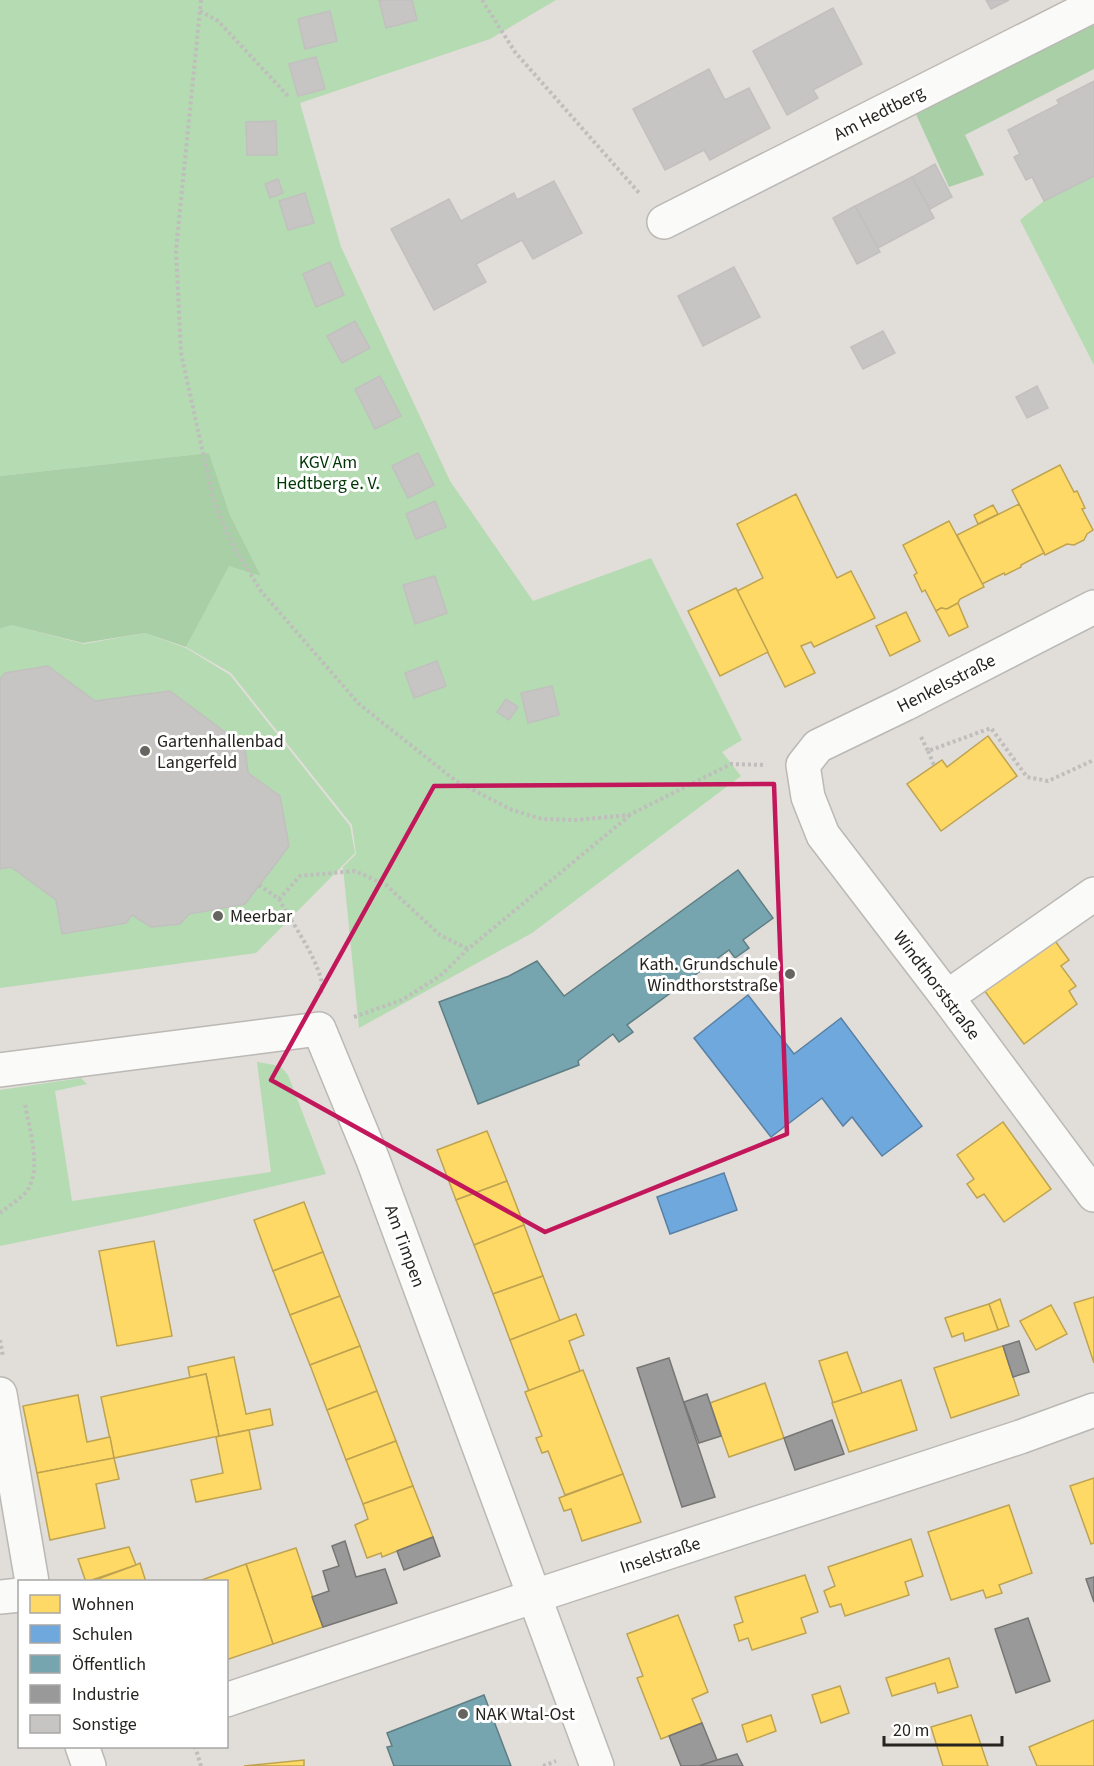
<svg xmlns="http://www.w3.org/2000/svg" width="1094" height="1766" font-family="'Source Sans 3',sans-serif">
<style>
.green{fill:#b4dbb1}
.forest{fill:#a8cfa5}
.homes{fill:#ffd966;stroke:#bea351;stroke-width:1.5}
.schools{fill:#6fa8dc;stroke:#5980a4;stroke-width:1.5}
.public{fill:#76a5af;stroke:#5e7e84;stroke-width:1.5}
.industry{fill:#999;stroke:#767675;stroke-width:1.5}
.building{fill:#c6c5c4;stroke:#c2c0bf;stroke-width:1.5}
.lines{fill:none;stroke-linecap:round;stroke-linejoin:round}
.minor-casing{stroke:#bbb9b5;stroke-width:36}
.path{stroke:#bfbebc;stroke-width:4;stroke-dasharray:3 3;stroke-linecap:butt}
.minor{stroke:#fafaf9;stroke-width:33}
.marked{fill:none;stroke:#c2185b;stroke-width:4.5;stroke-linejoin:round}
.poi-dot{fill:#676560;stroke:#fff;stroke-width:2}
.labels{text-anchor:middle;stroke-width:6;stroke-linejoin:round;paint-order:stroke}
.street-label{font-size:18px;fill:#262420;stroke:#fff}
.park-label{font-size:18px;fill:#003606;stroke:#fff}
.poi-label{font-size:18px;fill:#262420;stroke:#fff;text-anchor:start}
</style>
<rect width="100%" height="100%" fill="#e1ddd8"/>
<g class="green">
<path d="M0,0H556L490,39L300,103L341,247L450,481L533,601L651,558L742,740L722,752L741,776L532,933L359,1028L343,867L356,854L352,825L231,673L186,647L229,565L261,576L230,515L209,453L0,476Z"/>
<path d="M1094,176V365L1020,220L1044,201Z"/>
<path d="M11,625L84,644L145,633L186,648L230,675L350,826L355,853L256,953L0,988V629Z"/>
<path d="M257,1062L280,1066L288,1075L326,1174L150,1215L0,1246V1090L81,1078L87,1084L55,1091L72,1201L271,1172Z"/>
</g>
<g class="forest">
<path d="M1094,19V69L965,135L984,175L949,187L915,112Z"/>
<path d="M209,453L230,515L261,576L229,566L186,647L145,633L83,643L11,625L0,629V476Z"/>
</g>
<g class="homes">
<path d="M1060,465L1074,492L1077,491L1085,508L1082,509L1093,530L1087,534L1084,540L1074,545L1067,544L1045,555L1012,490Z"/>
<path d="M796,494L837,578L851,571L875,618L814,647L811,642L801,646L815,673L785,687L737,591L763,578L737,524Z"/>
<path d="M1019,504L1044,553L1021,565V567L1005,575L1004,573L982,584L957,535Z"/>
<path d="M993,505L998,514L978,524L974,515Z"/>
<path d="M949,521L984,587L960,599L958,603L947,609L941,608L936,611L925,590L922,592L914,575L917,573L903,545Z"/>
<path d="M736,588L768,652L720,676L688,611Z"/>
<path d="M958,603L968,627L949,636L936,611L941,608L947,609Z"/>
<path d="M906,612L920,641L890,656L876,626Z"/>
<path d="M988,736L1017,776L941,831L907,784L942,760L947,767Z"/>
<path d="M1050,934L1069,960L1061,966L1076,986L1069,991L1077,1004L1024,1044L981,986Z"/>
<path d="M1003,1122L1051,1189L1004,1222L984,1194L977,1198L967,1184L974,1179L957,1155Z"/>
<path d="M487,1131L507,1181L456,1200L437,1150Z"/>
<path d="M507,1181L524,1225L474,1245L456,1200Z"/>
<path d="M304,1202L323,1252L273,1271L254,1220Z"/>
<path d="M524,1225L543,1276L493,1294L474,1245Z"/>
<path d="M154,1241L172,1336L117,1346L99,1251Z"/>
<path d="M323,1252L340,1296L290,1315L273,1271Z"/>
<path d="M543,1276L560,1321L510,1340L493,1294Z"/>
<path d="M340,1296L360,1346L310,1365L290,1315Z"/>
<path d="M1094,1297V1363L1074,1303Z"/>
<path d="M1000,1299L1009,1326L998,1330L989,1304Z"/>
<path d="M989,1304L998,1330L965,1341L963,1333L952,1337L945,1318Z"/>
<path d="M1051,1305L1067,1334L1036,1350L1020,1321Z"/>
<path d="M576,1314L584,1335L569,1341L580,1371L529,1391L510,1340Z"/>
<path d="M360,1346L377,1391L327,1410L310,1365Z"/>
<path d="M1003,1346L1019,1395L951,1418L934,1368Z"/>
<path d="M847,1352L862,1393L833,1403L819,1361Z"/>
<path d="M234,1357L246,1414L270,1409L273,1425L219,1436L206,1374L190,1378L188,1367Z"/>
<path d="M583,1370L623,1474L565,1495L548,1451L542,1453L536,1438L542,1436L525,1392Z"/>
<path d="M206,1374L219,1436L114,1458L101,1397Z"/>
<path d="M901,1380L917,1430L849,1452L832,1403Z"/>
<path d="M765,1383L784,1438L729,1457L710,1403Z"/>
<path d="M377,1391L396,1441L346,1460L327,1410Z"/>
<path d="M78,1395L87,1442L110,1437L114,1458L37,1473L23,1406Z"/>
<path d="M249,1430L261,1489L196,1502L191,1480L223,1473L216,1437Z"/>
<path d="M396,1441L413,1486L363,1504L346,1460Z"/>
<path d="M114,1458L119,1479L96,1484L105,1528L50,1540L37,1473Z"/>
<path d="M623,1474L641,1522L582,1541L571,1509L564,1511L559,1498Z"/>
<path d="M1094,1478V1543L1091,1544L1070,1486Z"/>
<path d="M413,1486L433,1537L382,1557L381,1553L367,1558L355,1525L368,1519L363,1504Z"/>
<path d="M1009,1505L1032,1573L999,1585L1002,1593L986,1598L983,1590L951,1600L928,1532Z"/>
<path d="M911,1539L923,1576L905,1582L909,1595L845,1616L841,1604L830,1607L824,1591L835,1586L828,1567Z"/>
<path d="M129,1547L136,1565L86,1582L78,1559Z"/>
<path d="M296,1548L323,1627L273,1644L246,1564Z"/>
<path d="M140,1563L146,1582H90L136,1565Z"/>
<path d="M246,1564L273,1644L226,1660V1582L199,1581Z"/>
<path d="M805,1575L818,1612L801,1618L806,1633L752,1650L748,1638L739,1641L734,1625L743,1622L735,1597Z"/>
<path d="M678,1615L708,1692L692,1699L702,1723L661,1739L637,1678L643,1676L627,1634Z"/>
<path d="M949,1658L958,1687L938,1693L935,1683L892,1696L886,1678Z"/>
<path d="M840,1686L849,1713L821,1723L812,1695Z"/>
<path d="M771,1715L776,1731L747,1742L742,1725Z"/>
<path d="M971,1715L988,1766H943L931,1727Z"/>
<path d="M1094,1720V1766H1037L1029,1747Z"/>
<path d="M304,1760V1766H244Z"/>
</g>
<g class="schools">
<path d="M748,995L794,1054L841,1018L922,1126L882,1156L852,1117L843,1126L822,1098L771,1137L694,1038Z"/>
<path d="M724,1173L737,1210L670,1234L657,1197Z"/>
</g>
<g class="public">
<path d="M738,870L773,918L743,940L749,948L735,958L729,950L627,1025L633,1032L619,1042L613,1034L578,1061L579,1065L478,1104L439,1002L509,976L537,961L564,996Z"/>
<path d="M484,1695L511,1766H394L387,1747L392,1746L387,1733Z"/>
</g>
<g class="industry">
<path d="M1019,1341L1029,1372L1013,1377L1003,1346Z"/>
<path d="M669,1358L715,1497L682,1507L637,1368Z"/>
<path d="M707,1394L721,1436L699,1443L684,1402Z"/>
<path d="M832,1420L844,1454L795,1470L784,1438Z"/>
<path d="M433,1537L440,1556L404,1570L397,1551Z"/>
<path d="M345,1541L356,1577L385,1569L397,1603L323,1627L312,1597L329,1591L323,1571L339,1566L332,1546Z"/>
<path d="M1094,1577V1602L1086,1579Z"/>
<path d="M1028,1618L1050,1681L1016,1693L995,1629Z"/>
<path d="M702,1723L717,1760L699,1766H681L669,1736Z"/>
<path d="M737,1754L743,1766H699L717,1760Z"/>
</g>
<g class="building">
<path d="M379,0H412L417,20L386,28Z"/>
<path d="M986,0H1009L991,9Z"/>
<path d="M833,8L862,64L813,90L818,98L787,115L753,51Z"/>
<path d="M330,11L337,41L305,49L298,19Z"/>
<path d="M316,57L325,89L298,96L289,64Z"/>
<path d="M709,69L725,100L749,88L770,128L710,160L704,150L665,170L633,109Z"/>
<path d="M1094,81V176L1044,201L1032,177L1026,180L1014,157L1020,154L1008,130L1059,104L1057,100Z"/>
<path d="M276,121L277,155H247L246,122Z"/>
<path d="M935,164L952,197L930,209L912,177Z"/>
<path d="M912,177L934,218L878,248L855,206Z"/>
<path d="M278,179L283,193L270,198L265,184Z"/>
<path d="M554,181L582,233L533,259L522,240L476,264L486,282L434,310L391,229L449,199L461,221L514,193L517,200Z"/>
<path d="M305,193L314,223L288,230L279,201Z"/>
<path d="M855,206L880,252L857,264L833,218Z"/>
<path d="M330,262L344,295L316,307L303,274Z"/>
<path d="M734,267L760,317L703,346L678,296Z"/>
<path d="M355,321L370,348L342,363L327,336Z"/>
<path d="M883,331L895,353L863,369L851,347Z"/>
<path d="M380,376L401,416L375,429L355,389Z"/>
<path d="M1037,386L1048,408L1027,418L1016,397Z"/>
<path d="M418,453L434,485L408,498L392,466Z"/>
<path d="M435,501L446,527L416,539L406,514Z"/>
<path d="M435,576L447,613L415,624L403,585Z"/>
<path d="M437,661L446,686L414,698L405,673Z"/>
<path d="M48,666L95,701L170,691L245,747L248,773L280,796L289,846L245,904L189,914L180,924L151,927L132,915L126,923L62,934L56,900L11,867L0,869V679L5,673Z"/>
<path d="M552,686L559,715L528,723L521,693Z"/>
<path d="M506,699L518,707L509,720L497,712Z"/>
</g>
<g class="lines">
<defs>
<g id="minor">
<path d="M664,222L1094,5"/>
<path d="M1094,607L905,704L818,746L803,765L808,797L823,835L947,997L1094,1195"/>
<path d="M947,997L1094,894"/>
<path d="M0,1070L319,1029L373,1160L597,1766"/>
<path d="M0,1394L32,1582"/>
<path d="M0,1597L20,1595"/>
<path d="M226,1700L535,1596L1020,1437L1094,1410"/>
<path d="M82,1746L89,1766"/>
</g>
</defs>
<use href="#minor" class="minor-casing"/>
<g class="path">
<path d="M201,0L176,250L181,353L214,503L235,549L261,591L359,704L456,781L512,810L542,819L576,820L629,815L731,764L766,765"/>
<path d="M482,0L515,52L640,194"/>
<path d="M200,11L218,21L289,97"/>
<path d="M921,737L928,751L991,728L1027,777L1048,781L1094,760"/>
<path d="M928,751L934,765"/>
<path d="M259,885L279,899L300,876L355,871L386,885L440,935L468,949"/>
<path d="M279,899C292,923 314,953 321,979C322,983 322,988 321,993"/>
<path d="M354,1017L402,1000L440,976L468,949L629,816"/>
<path d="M0,1213C8,1206 19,1200 26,1192C43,1171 29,1128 25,1104"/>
<path d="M0,1340L3,1357"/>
<path d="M195,1746L201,1766"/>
<path d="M543,1766L556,1761"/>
</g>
<use href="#minor" class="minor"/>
</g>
<path class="marked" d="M774,784L787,1134L545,1232L271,1080L434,786Z"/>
<g class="poi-dot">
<circle cx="145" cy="751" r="6"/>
<circle cx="218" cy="916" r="6"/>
<circle cx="790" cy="974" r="6"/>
<circle cx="463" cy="1714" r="6"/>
</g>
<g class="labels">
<g class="street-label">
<text transform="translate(879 113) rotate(-27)" y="6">Am Hedtberg</text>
<text transform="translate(946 683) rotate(-27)" y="6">Henkelsstraße</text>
<text transform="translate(937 985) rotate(53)" y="6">Windthorststraße</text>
<text transform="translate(405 1246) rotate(70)" y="6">Am Timpen</text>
<text transform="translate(660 1555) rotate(-18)" y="6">Inselstraße</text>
</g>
<g class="park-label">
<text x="328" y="468">KGV Am<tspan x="328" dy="21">Hedtberg e. V.</tspan></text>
</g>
<g class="poi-label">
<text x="157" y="747">Gartenhallenbad<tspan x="157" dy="21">Langerfeld</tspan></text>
<text x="230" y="922">Meerbar</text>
<text x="778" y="970" text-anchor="end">Kath. Grundschule<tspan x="778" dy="21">Windthorststraße</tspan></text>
<text x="475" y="1720">NAK Wtal-Ost</text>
</g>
</g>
<rect x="18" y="1580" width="210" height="168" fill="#ffffff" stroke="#a8a7a6" stroke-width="1.5"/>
<rect x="30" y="1595" width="30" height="18" fill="#ffd966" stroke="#a8a7a6" stroke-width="1.5"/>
<text x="72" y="1610" font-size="18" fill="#262420">Wohnen</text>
<rect x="30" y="1625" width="30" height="18" fill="#6fa8dc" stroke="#a8a7a6" stroke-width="1.5"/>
<text x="72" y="1640" font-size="18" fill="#262420">Schulen</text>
<rect x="30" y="1655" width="30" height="18" fill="#76a5af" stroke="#a8a7a6" stroke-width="1.5"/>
<text x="72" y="1670" font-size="18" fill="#262420">Öffentlich</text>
<rect x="30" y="1685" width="30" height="18" fill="#999999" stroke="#a8a7a6" stroke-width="1.5"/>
<text x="72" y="1700" font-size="18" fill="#262420">Industrie</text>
<rect x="30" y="1715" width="30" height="18" fill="#c6c5c4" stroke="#a8a7a6" stroke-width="1.5"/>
<text x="72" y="1730" font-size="18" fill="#262420">Sonstige</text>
<path d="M884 1736v9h118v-9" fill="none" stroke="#262420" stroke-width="3"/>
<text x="893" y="1736" font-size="18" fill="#262420" stroke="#ffffff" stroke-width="4.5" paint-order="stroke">20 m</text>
</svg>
